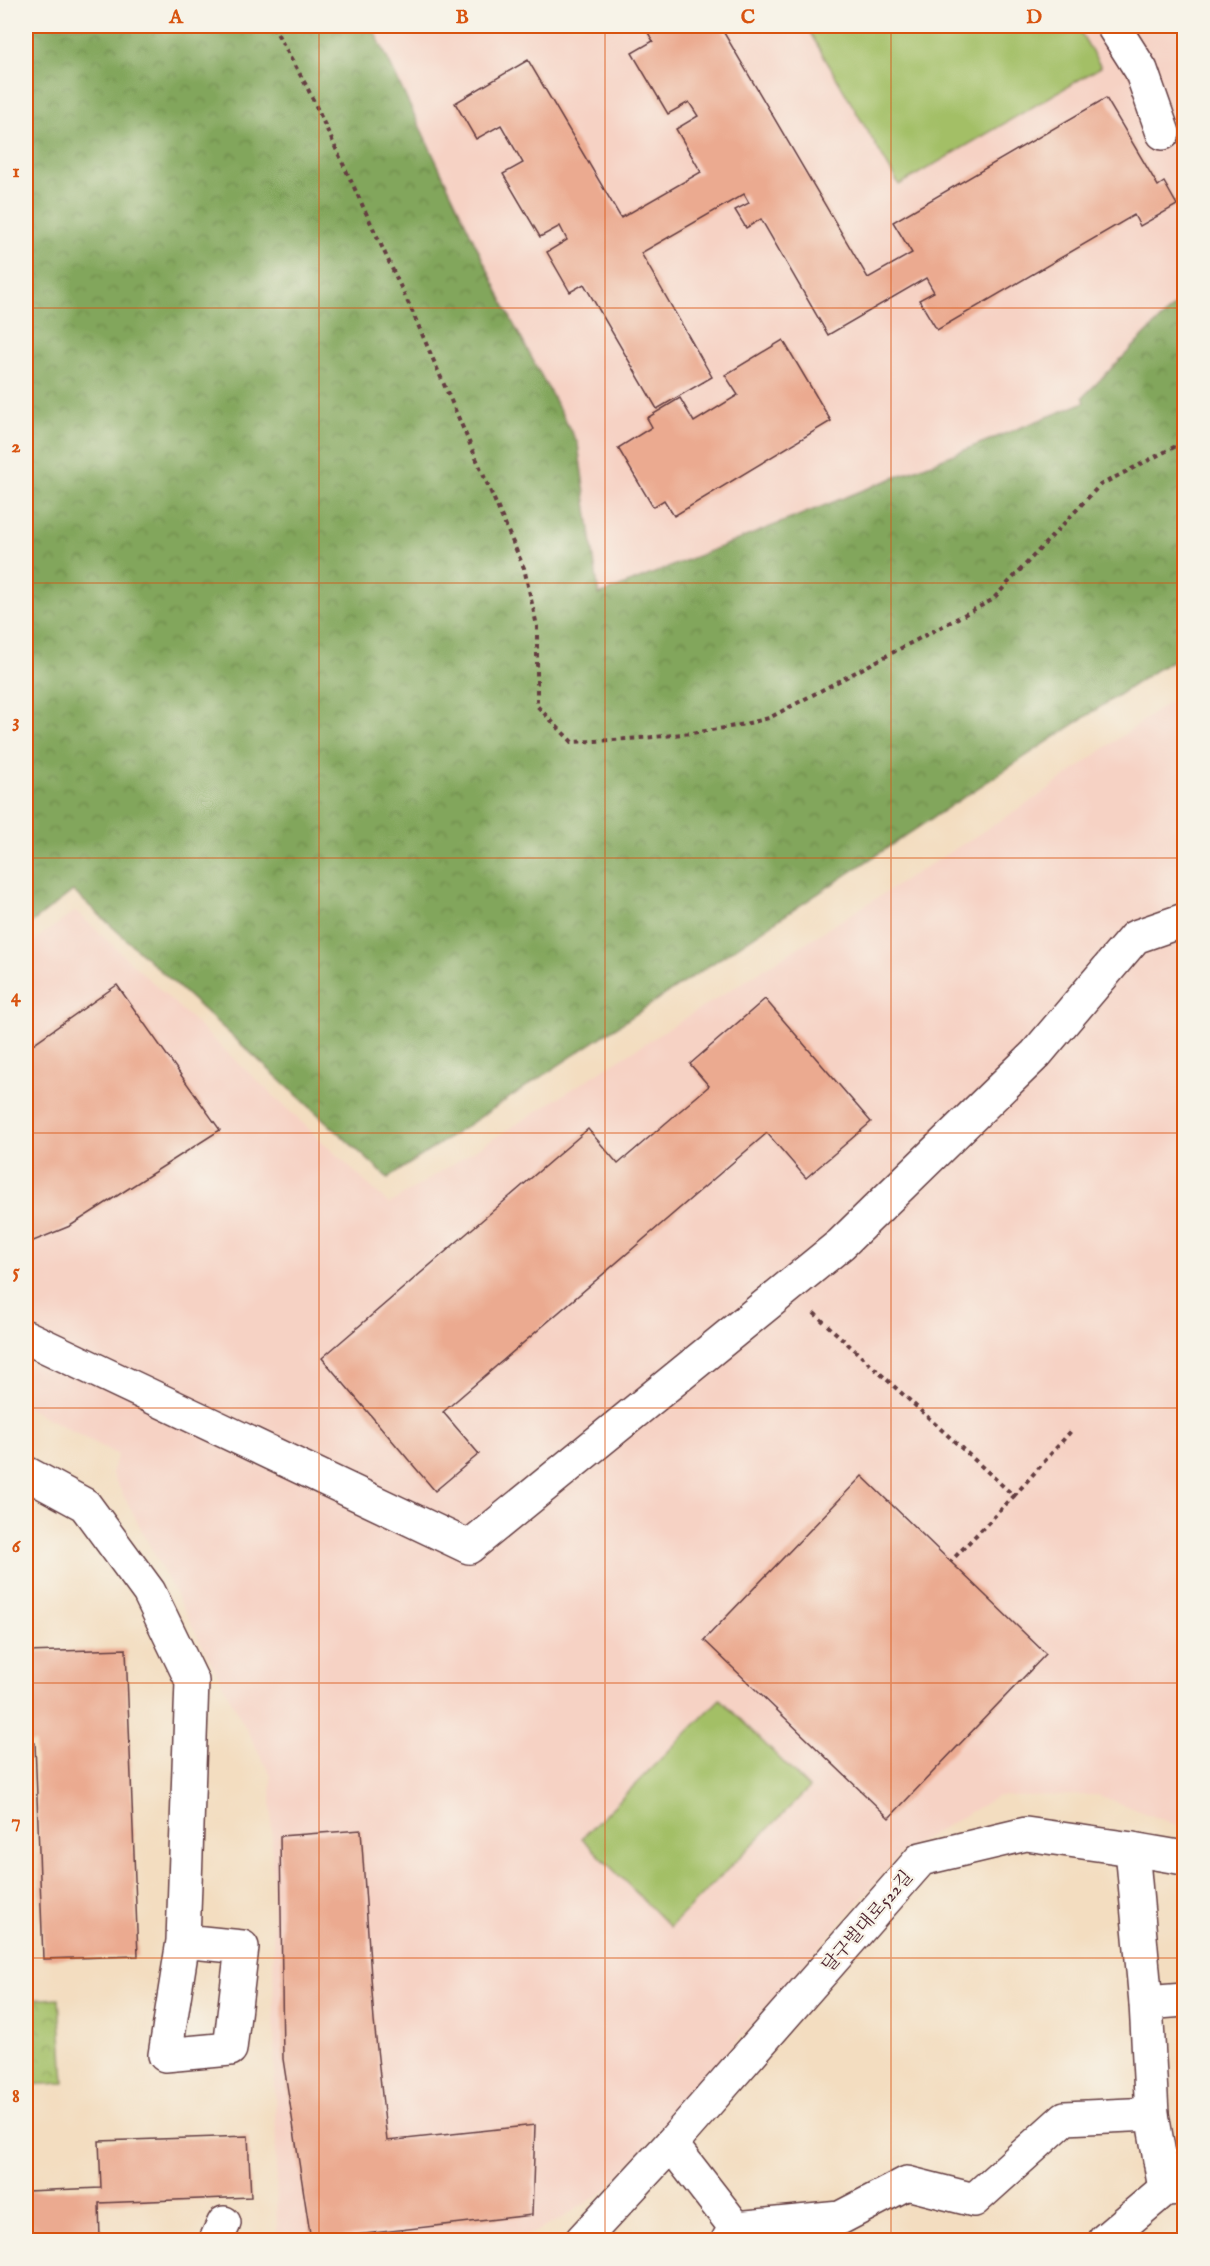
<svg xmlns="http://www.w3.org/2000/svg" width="1210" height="2266" font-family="'IM FELL English','Noto Serif KR',serif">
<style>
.built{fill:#f6d2c4}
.grass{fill:#a3bf66;stroke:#766f48;stroke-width:1.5}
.forest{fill:url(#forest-crowns);stroke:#666243;stroke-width:1.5}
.park{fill:url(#park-crowns);stroke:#766f48;stroke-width:1.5}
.building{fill:#ebaa90}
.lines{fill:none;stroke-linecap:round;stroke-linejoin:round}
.minor-casing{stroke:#633c41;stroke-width:36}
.path{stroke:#633c41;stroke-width:4;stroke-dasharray:4.5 4.5;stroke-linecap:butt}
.minor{stroke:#fff;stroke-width:33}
.grid{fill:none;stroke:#d8530f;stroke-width:1.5;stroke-opacity:0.55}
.labels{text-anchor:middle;stroke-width:4.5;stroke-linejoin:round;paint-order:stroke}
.street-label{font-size:18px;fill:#4a1f2b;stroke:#f7f3e8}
.neatline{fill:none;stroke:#d8530f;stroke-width:2}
.grid-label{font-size:20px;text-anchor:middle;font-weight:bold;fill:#d8530f}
</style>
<defs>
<pattern id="forest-crowns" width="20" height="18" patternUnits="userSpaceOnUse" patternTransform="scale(1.5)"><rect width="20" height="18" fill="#82a65b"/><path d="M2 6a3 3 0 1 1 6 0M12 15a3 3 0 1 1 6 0" fill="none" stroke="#6c874b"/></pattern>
<pattern id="park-crowns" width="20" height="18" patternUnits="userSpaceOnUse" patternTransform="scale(1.5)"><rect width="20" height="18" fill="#a3bf66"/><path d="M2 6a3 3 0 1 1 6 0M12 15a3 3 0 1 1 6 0" fill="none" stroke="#879b54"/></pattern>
</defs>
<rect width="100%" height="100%" fill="#f7f3e8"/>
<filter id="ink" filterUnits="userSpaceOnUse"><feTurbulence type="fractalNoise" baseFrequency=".0167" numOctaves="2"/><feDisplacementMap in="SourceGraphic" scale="12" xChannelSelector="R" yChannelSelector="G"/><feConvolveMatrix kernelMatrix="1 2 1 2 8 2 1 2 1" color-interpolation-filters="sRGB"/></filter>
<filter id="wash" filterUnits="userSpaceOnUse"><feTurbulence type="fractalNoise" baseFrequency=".008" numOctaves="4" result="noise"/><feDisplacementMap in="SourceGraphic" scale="24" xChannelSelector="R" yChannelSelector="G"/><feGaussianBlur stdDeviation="1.35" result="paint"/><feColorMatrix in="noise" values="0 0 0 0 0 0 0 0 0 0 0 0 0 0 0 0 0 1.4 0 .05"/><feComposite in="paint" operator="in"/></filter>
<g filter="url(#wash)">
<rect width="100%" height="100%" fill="#f3ddc0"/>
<g class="built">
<path d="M372,26H1176L1184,52V296L1083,397L1085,402L599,595L578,444L513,323Z"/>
<path d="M1184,691V1828L1098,1795L998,1796L904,1850L607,2190L559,2220L519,2240H277L271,1776L111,1472L118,1455L26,1407V946L76,911L389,1204L1036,798Z"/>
</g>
<g class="grass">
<path d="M806,26H1077L1101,67L899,185Z"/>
<path d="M720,1699L809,1788L670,1927L582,1838Z"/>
</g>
<path class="forest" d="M26,26H372L513,323L578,444L599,595L1085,402L1083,397L1184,296V654L1156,670L388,1178L73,891L26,927Z"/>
<path class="park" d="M59,1998L64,2083L26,2085V2000Z"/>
<g id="blocks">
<g class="building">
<path d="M644,26H720L868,278L912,253L893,222L1106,98L1158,186L1164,182L1177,205L1140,226L1134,215L937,330L919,300L934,292L926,278L828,335L761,219L746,228L735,210L749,203L744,194L641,253L712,377L657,409L584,284L570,292L547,252L567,240L560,226L540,237L503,174L523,163L501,125L476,139L455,103L528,60L621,218L701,172L676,129L698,116L689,102L668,114L632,53L653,41Z"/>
<path d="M783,340L831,421L674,516L664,500L653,507L618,448L652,427L647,418L680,398L694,422L738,395L725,375Z"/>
<path d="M117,985L220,1130L70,1226L31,1242L26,1241V1049Z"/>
<path d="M765,999L871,1122L806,1178L767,1133L443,1412L479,1454L435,1491L322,1358L588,1129L618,1164L709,1086L690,1064Z"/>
<path d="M862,1476L1046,1654L889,1818L704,1640Z"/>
<path d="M126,1649L138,1956L43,1959L35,1743H26V1652Z"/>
<path d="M361,1830L374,2021L387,2141L535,2125L532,2215L311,2240L283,2059L280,1836Z"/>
<path d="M248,2136L251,2197L99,2203L100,2240H26V2191L101,2188L99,2141Z"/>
</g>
</g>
</g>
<g filter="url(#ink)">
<use href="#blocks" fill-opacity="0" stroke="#633c41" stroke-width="1.5"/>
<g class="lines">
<defs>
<g id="minor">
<path d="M1113,26L1141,70L1163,133"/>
<path d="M26,1337L469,1547L841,1244L1036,1054L1135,937L1184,920"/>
<path d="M26,1473L85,1505L149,1592L192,1681L183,1941L165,2055L230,2049L242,1947L183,1941"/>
<path d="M1132,1849L1146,2003L1152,2114L1165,2189"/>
<path d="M1146,2003L1184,2000"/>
<path d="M671,2144L736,2228"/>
<path d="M216,2240L224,2223"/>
<path d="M582,2240L671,2144L921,1859L1026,1834L1132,1849L1184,1858"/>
<path d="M728,2240L736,2228L840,2218L907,2183L974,2200L1065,2118L1152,2114"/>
<path d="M1105,2240L1165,2189L1184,2188"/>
</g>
</defs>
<use href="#minor" class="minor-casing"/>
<g class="path">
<path d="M273,26L307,87L412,311L524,568L537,626V706L572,742C638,739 706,735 769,718L992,600L1100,485L1184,442"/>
<path d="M814,1313L1014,1496L950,1562"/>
<path d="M1014,1496L1072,1430"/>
</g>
<use href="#minor" class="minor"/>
</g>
</g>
<path class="grid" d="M319,26V2240M605,26V2240M891,26V2240M26,308H1184M26,583H1184M26,858H1184M26,1133H1184M26,1408H1184M26,1683H1184M26,1958H1184"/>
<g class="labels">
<g class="street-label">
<text transform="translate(867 1921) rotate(-49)" y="6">달구벌대로522길</text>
</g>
</g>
<rect width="1210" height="2266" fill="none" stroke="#f7f3e8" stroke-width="66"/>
<rect x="33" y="33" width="1144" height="2200" class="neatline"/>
<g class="grid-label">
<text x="176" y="23">A</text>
<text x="462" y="23">B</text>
<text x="748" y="23">C</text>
<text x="1034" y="23">D</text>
<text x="16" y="177">1</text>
<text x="16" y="452">2</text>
<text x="16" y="727">3</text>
<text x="16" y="1002">4</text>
<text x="16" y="1277">5</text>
<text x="16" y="1552">6</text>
<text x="16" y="1827">7</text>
<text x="16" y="2102">8</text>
</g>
</svg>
